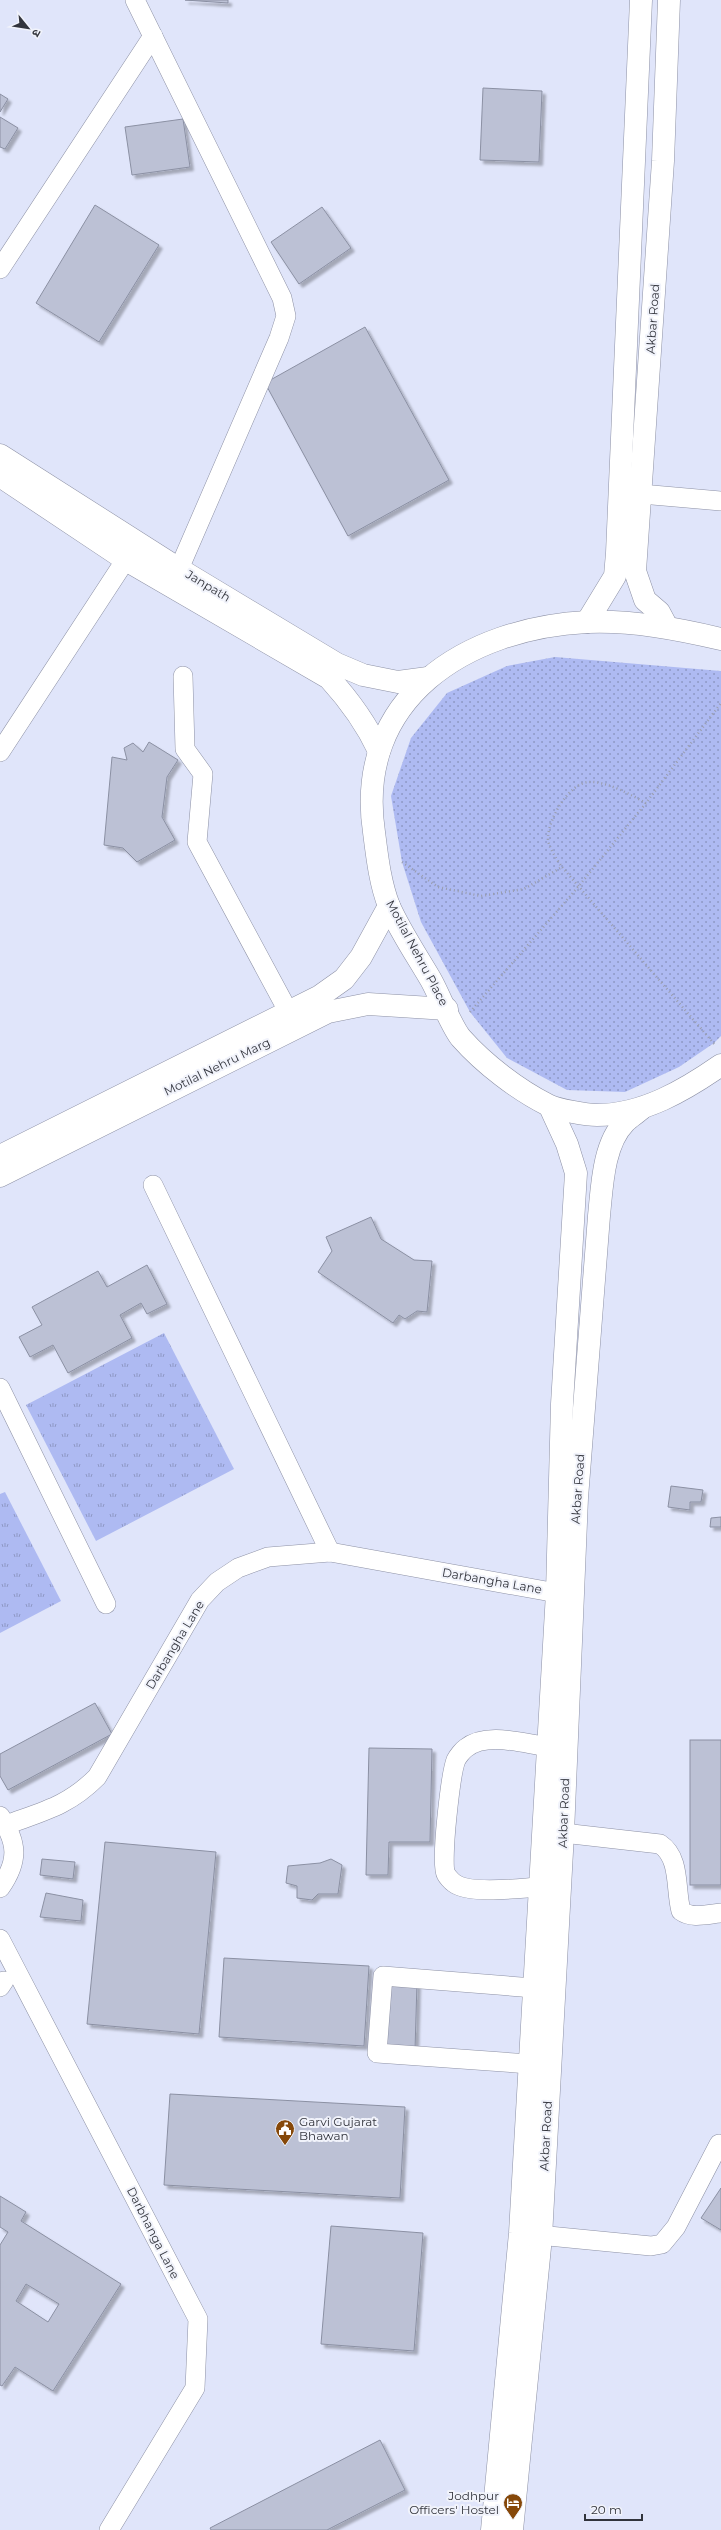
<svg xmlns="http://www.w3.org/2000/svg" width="721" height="2530" font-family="Montserrat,'Noto Sans Devanagari',sans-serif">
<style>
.grass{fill:url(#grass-tufts)}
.park{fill:url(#park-dots)}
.building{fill:#bcc1d5;stroke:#8b90a3;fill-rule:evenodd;filter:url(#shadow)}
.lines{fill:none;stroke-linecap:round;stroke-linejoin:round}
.minor-casing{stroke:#8d91a5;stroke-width:20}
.major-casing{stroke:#8d91a5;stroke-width:23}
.path{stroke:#999dad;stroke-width:2.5;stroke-dasharray:1 3;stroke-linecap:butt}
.minor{stroke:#fff;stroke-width:19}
.major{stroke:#fff;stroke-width:22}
.labels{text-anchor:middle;stroke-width:4;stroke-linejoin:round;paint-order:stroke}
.street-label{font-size:12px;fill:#32343c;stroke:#f1f3fb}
.poi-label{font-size:12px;fill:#32343c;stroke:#f1f3fb;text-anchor:start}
</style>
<defs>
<pattern id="grass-tufts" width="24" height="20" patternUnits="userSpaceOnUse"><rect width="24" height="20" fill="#aebaf2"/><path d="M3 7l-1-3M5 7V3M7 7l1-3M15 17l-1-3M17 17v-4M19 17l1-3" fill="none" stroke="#8e98c5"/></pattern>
<pattern id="park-dots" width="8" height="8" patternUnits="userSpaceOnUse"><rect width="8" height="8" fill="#aebaf2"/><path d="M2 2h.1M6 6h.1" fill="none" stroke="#8e98c5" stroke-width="1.8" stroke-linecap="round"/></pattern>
<filter id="shadow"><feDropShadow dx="3.5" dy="3.5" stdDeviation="1" flood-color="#0004"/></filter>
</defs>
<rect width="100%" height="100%" fill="#e0e5fa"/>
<g class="grass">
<path d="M164,1333L234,1469L96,1541L26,1405Z"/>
<path d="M5,1492L61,1601L0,1633V1494Z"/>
</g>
<path class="park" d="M555,657L721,671V1036L714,1043L679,1067L625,1092L567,1090L507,1058L470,1012L421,922L402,862L391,796L411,738L447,693L507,666Z"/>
<g class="building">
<path d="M185,0H228V3Z"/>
<path d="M483,88L542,91L539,162L480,160Z"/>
<path d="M0,94L8,99L0,112Z"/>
<path d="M0,117L18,128L5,149L0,147Z"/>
<path d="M183,119L190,167L132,175L125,127Z"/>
<path d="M95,205L159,245L99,342L36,303Z"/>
<path d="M322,207L351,248L299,284L271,242Z"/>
<path d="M365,327L449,480L348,536L265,383Z"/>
<path d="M149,742L178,760L167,777L162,817L175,840L137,862L123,848L104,845L112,757L127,760L124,748L133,743L143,752Z"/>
<path d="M371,1217L381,1239L414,1260L432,1261L427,1312L417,1311L405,1319L399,1315L393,1323L318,1272L332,1251L326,1237Z"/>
<path d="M147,1265L167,1304L147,1314L141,1303L120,1315L132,1338L68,1373L53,1345L30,1357L19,1337L42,1325L32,1307L98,1271L107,1287Z"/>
<path d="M671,1486L703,1490L701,1502H690V1510L668,1507Z"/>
<path d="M721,1517V1527H710L711,1518Z"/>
<path d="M95,1703L112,1734L8,1790L0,1776V1754Z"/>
<rect x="690" y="1740" width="31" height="145"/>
<path d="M369,1748L432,1749L430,1842H389L388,1875H366Z"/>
<path d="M105,1842L216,1852L199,2034L87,2024Z"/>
<path d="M42,1859L75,1862L73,1879L40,1875Z"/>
<path d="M331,1859L342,1865L338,1894H318L312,1900L297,1898V1886L286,1883L288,1866L320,1863Z"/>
<path d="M46,1893L83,1900L81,1921L40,1917Z"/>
<path d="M224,1958L369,1966L364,2046L219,2037Z"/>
<path d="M387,1982L417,1983L415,2050L385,2049Z"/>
<path d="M170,2094L405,2107L400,2198L164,2185Z"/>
<path d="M721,2188V2230L701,2218Z"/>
<path d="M0,2196L26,2212L21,2221L121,2284L53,2391L15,2367L2,2386L0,2385V2245L8,2232L0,2227ZM26,2284L59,2304L48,2322L16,2301Z"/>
<path d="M331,2226L423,2233L414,2351L321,2344Z"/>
<path d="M380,2440L405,2490L327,2530H211L210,2528Z"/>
</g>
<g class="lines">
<defs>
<g id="minor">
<path d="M135,0L282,298L286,316L279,338L179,569"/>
<path d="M0,269L153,36"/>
<path d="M641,494L721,501"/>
<path d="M183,676L185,749L203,774L197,842L288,1011"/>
<path d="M0,752L134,547"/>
<path d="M153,1185L330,1552"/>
<path d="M0,1388L106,1604"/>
<path d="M0,1816C18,1843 19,1861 0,1888"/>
<path d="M6,1825C44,1811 68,1806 97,1777L200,1600L217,1582L238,1568L268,1557L330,1552L557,1593"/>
<path d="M563,1833L660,1844C681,1858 675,1889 681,1911C692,1919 708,1914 721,1913"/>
<path d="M540,1887C520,1888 469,1895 454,1883C451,1881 447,1876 446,1874C440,1863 451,1772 456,1760C458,1756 463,1750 466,1748C487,1731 524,1744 549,1747"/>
<path d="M0,1939L198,2319L195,2388L109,2530"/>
<path d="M0,1987L4,1981"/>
<path d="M530,2064L377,2053L383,1976L534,1988"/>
<path d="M528,2234L651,2246L662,2244L676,2227L719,2144"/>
</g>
<g id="major">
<path d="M0,455L179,569L337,664L363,675L398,682L428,678"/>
<path d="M0,476L126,560L329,678C350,701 366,723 379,751"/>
<path d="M587,622L615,576L617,553L641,0"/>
<path d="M667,627L659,612L645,600L635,571L663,161L669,0"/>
<path d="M721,639C678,629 632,620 587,622C467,628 354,698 374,832C377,856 380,883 389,906C400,931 417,956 431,980C439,994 452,1028 461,1038C484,1064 518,1090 548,1105C558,1110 587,1115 597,1115C643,1115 685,1090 721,1065"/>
<path d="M0,1156L320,996L344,979L361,957L389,906"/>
<path d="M0,1176L328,1012L368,1004L447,1009"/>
<path d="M492,2530L520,2233L557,1593L562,1404L576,1173L567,1144L550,1107"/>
<path d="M512,2530L541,2237L563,1833L577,1498L599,1216C602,1187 603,1144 625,1122C630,1117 637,1113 642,1108"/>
</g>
</defs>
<use href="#minor" class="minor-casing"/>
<use href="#major" class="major-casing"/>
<g class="path">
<path d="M646,803C631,795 607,781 589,782C569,783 549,818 548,837C547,845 557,860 562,867L716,1046"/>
<path d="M402,862L438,887L481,896L524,889L562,867"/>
<path d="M470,1012L578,887L646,803L721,703"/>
</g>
<use href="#minor" class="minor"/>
<use href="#major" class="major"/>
</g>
<defs>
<symbol id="civic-pin" viewBox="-11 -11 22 30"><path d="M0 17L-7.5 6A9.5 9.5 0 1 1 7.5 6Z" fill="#864809" stroke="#f1f3fb"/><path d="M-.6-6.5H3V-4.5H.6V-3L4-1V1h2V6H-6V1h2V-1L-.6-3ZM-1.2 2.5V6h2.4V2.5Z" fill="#fff"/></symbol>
<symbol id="hotel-pin" viewBox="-11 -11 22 30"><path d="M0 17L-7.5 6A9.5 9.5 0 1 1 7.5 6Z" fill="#864809" stroke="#f1f3fb"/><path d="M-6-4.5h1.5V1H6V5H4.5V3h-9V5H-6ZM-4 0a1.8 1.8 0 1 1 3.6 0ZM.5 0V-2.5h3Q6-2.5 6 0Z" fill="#fff"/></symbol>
</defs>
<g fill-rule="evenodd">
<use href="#civic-pin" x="274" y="2118" width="22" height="30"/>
<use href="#hotel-pin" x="502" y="2492" width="22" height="30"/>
</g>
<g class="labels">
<g class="street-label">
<text transform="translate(653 319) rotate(-86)" y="4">Akbar Road</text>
<text transform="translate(208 586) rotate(31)" y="4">Janpath</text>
<text transform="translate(417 953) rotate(62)" y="4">Motilal Nehru Place</text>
<text transform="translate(217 1067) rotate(-26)" y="4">Motilal Nehru Marg</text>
<text transform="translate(578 1489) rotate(-86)" y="4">Akbar Road</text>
<text transform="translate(492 1581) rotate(10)" y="4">Darbangha Lane</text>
<text transform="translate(175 1645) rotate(-59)" y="4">Darbangha Lane</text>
<text transform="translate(564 1813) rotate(-88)" y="4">Akbar Road</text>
<text transform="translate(546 2136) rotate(-87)" y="4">Akbar Road</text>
<text transform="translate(153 2233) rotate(63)" y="4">Darbhanga Lane</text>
</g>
<g class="poi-label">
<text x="299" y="2126">Garvi Gujarat<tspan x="299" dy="14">Bhawan</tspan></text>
<text x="499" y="2500" text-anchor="end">Jodhpur<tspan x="499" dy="14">Officers' Hostel</tspan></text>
</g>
</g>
<g transform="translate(28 28) rotate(120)" stroke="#f1f3fb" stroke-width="3" paint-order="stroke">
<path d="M0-3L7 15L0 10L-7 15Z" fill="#32343c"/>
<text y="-6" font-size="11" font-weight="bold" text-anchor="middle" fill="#32343c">उ</text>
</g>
<path d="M585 2514v6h57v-6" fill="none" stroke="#32343c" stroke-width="2"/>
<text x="591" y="2514" font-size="12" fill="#32343c" stroke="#f1f3fb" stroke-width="3" paint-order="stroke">20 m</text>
</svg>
